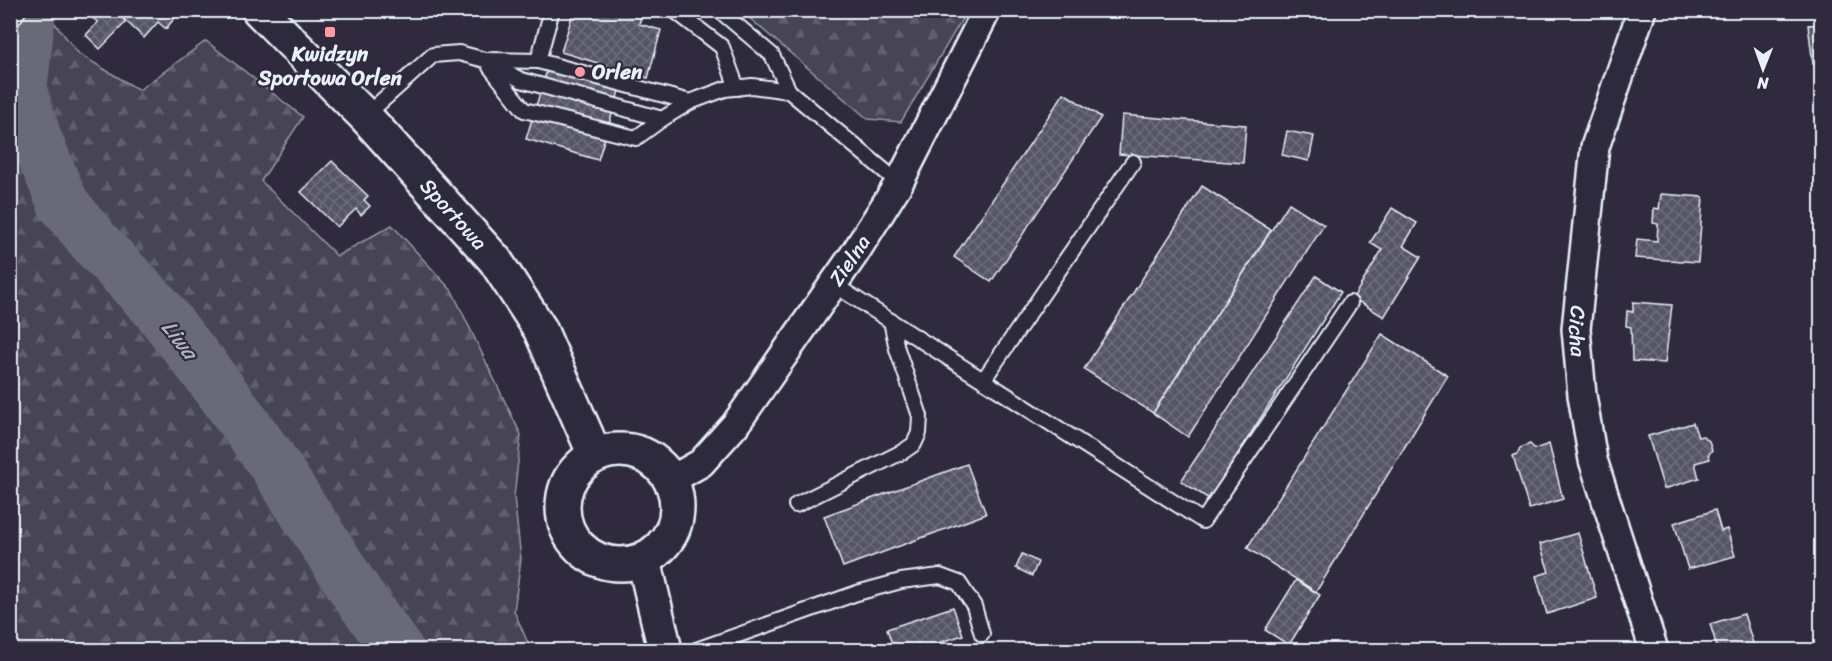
<svg xmlns="http://www.w3.org/2000/svg" width="1832" height="661" font-family="Sriracha,sans-serif">
<style>
.forest{fill:url(#forest-firs);stroke:#979aa6;stroke-width:1.5}
.lines{fill:none;stroke-linecap:round;stroke-linejoin:round}
.river{stroke:#696978;stroke-width:52}
.building{fill:url(#building-cross-hatch);stroke:#e8f1f8;stroke-width:1.5}
.lane-casing{stroke:#e8f1f8;stroke-width:18}
.street-casing{stroke:#e8f1f8;stroke-width:32}
.primary-casing{stroke:#e8f1f8;stroke-width:38}
.lane{stroke:#2f2a3d;stroke-width:14}
.street{stroke:#2f2a3d;stroke-width:27}
.primary{stroke:#2f2a3d;stroke-width:33}
.poi-dot{fill:#ff9aa2;stroke:#2f2a3d;stroke-width:2}
.labels{text-anchor:middle;stroke-width:4.5;stroke-linejoin:round;paint-order:stroke}
.poi-label{font-size:21px;font-weight:bold;fill:#e8f1f8;stroke:#2f2a3d}
.street-label{font-size:21px;fill:#e8f1f8;stroke:#2f2a3d}
.water-label{font-size:22px;font-style:italic;fill:#afb4be;stroke:#2f2a3d}
</style>
<defs>
<pattern id="forest-firs" width="22" height="20" patternUnits="userSpaceOnUse" patternTransform="scale(1.5)"><rect width="22" height="20" fill="#464455"/><path d="M5 1l3.5 6h-7zM16 11l3.5 6h-7z" fill="#615f6e"/></pattern>
<pattern id="building-cross-hatch" width="8" height="8" patternUnits="userSpaceOnUse" patternTransform="scale(1.5)"><rect width="8" height="8" fill="#575565"/><path d="M0 0l8 8M0 8l8-8" fill="none" stroke="#6f6e7c"/></pattern>
</defs>
<rect width="100%" height="100%" fill="#2f2a3d"/>
<filter id="ink" filterUnits="userSpaceOnUse"><feTurbulence type="fractalNoise" baseFrequency=".0167" numOctaves="2"/><feDisplacementMap in="SourceGraphic" scale="12" xChannelSelector="R" yChannelSelector="G"/><feConvolveMatrix kernelMatrix="1 2 1 2 8 2 1 2 1" color-interpolation-filters="sRGB"/></filter>
<g filter="url(#ink)">
<g class="forest">
<path d="M10,11H61L53,21L79,54L139,90L206,41L303,117L261,181L337,256L392,225L452,291L521,435L514,497L521,559L514,611L531,650H11Z"/>
<path d="M741,11H967L901,122L868,119Z"/>
</g>
<g class="lines">
<path class="river" d="M30,10L21,90L36,139L63,203L96,244L156,307L219,388L273,463L360,598L398,650"/>
</g>
<g class="building">
<path d="M97,10H114L126,22L100,49L86,35L98,22L91,17Z"/>
<path d="M114,10H171L176,16L166,29L158,22L144,38Z"/>
<path d="M574,10L643,11L639,24L661,30L648,78L561,52Z"/>
<path d="M1822,24V63L1813,64L1808,25Z"/>
<path d="M547,70L619,91L598,160L526,139Z"/>
<path d="M1064,93L1101,117L991,282L954,257Z"/>
<path d="M1122,115L1246,125L1243,163L1119,154Z"/>
<path d="M1287,131L1314,136L1309,161L1282,155Z"/>
<path d="M332,161L368,196L364,200L370,206L361,215L356,209L337,227L301,192Z"/>
<path d="M1202,186L1271,230L1153,413L1084,369Z"/>
<path d="M1661,194L1703,197L1698,262L1635,258L1637,239L1657,241L1658,224L1653,223L1654,208L1659,209Z"/>
<path d="M1289,203L1324,225L1188,437L1153,413Z"/>
<path d="M1392,208L1417,223L1403,246L1421,257L1384,317L1353,298L1382,250L1370,243Z"/>
<path d="M1316,276L1341,292L1209,499L1181,481Z"/>
<path d="M1633,302L1672,305L1665,363L1632,361L1631,327L1626,326L1627,311L1633,312Z"/>
<path d="M1382,334L1448,376L1316,592L1247,548Z"/>
<path d="M1693,423L1698,437L1703,436L1709,441L1712,450L1708,455L1710,459L1695,463L1699,478L1664,489L1648,436Z"/>
<path d="M1530,444L1535,449L1549,444L1563,499L1529,509L1513,456L1517,454L1520,448Z"/>
<path d="M967,464L986,514L843,567L824,516Z"/>
<path d="M1715,510L1721,531L1727,529L1735,556L1688,569L1674,523Z"/>
<path d="M1578,533L1597,598L1547,614L1536,576L1549,572L1540,544Z"/>
<path d="M1022,554L1038,562L1032,576L1016,568Z"/>
<path d="M1296,580L1320,595L1289,645L1265,630Z"/>
<path d="M953,607L963,635L938,643L940,650H894L887,629Z"/>
<path d="M1744,614L1755,650H1718L1710,624Z"/>
</g>
<g class="lines">
<defs>
<g id="lane">
<path d="M674,10L722,47L737,88"/>
<path d="M719,10L772,55L789,91"/>
<path d="M10,23L19,10"/>
<path d="M487,60L538,61L690,102"/>
<path d="M538,61L552,10"/>
<path d="M490,67L524,110L636,138L662,119"/>
<path d="M365,116L433,55L459,53L485,60L521,80L662,119L690,102L725,89L752,86L789,91L899,183"/>
<path d="M833,284L1203,521L1350,303"/>
<path d="M984,379L1133,162"/>
<path d="M796,505L904,451L914,444L919,433L920,416L897,349L891,321"/>
<path d="M696,650L857,593L901,581L940,576L959,583L974,606L982,634"/>
</g>
<g id="street">
<path id="s1" d="M1642,10L1595,147L1576,329L1582,395L1593,460L1654,650"/>
<path id="s2" d="M671,480L701,463L735,425L855,253L899,183L987,10"/>
</g>
<g id="primary">
<path id="s3" d="M259,10L365,116L495,260L540,329L595,455"/>
<circle cx="620" cy="507" r="57"/>
<path d="M644,560L665,650"/>
</g>
</defs>
<use href="#lane" class="lane-casing"/>
<use href="#street" class="street-casing"/>
<use href="#primary" class="primary-casing"/>
<use href="#lane" class="lane"/>
<use href="#street" class="street"/>
<use href="#primary" class="primary"/>
</g>
</g>
<g class="poi-dot">
<rect x="324" y="26" width="12" height="12" rx="3"/>
<circle cx="580" cy="72" r="6"/>
</g>
<g class="labels">
<g class="poi-label">
<text x="330" y="61">Kwidzyn<tspan x="330" dy="24">Sportowa Orlen</tspan></text>
<text x="592" y="79" text-anchor="start">Orlen</text>
</g>
<g class="street-label">
<text dy="7" stroke="none"><textPath href="#s3" startOffset="282">Sportowa</textPath></text>
<text dy="7" stroke="none"><textPath href="#s2" startOffset="286">Zielna</textPath></text>
<text dy="7" stroke="none"><textPath href="#s1" startOffset="330">Cicha</textPath></text>
</g>
<g class="water-label">
<text transform="translate(180 339) rotate(52)" y="8">Liwa</text>
</g>
</g>
<rect width="1832" height="661" fill="none" stroke="#2f2a3d" stroke-width="36"/>
<rect x="18" y="18" width="1796" height="625" fill="none" stroke="#e8f1f8" stroke-width="2" filter="url(#ink)"/>
<g transform="translate(1763 69) rotate(181)" stroke="#2f2a3d" stroke-width="4.5" paint-order="stroke">
<path d="M0-4.5L10 22L0 15L-10 22Z" fill="#e8f1f8"/>
<text y="-9" font-size="16" font-weight="bold" text-anchor="middle" fill="#e8f1f8">N</text>
</g>
</svg>
